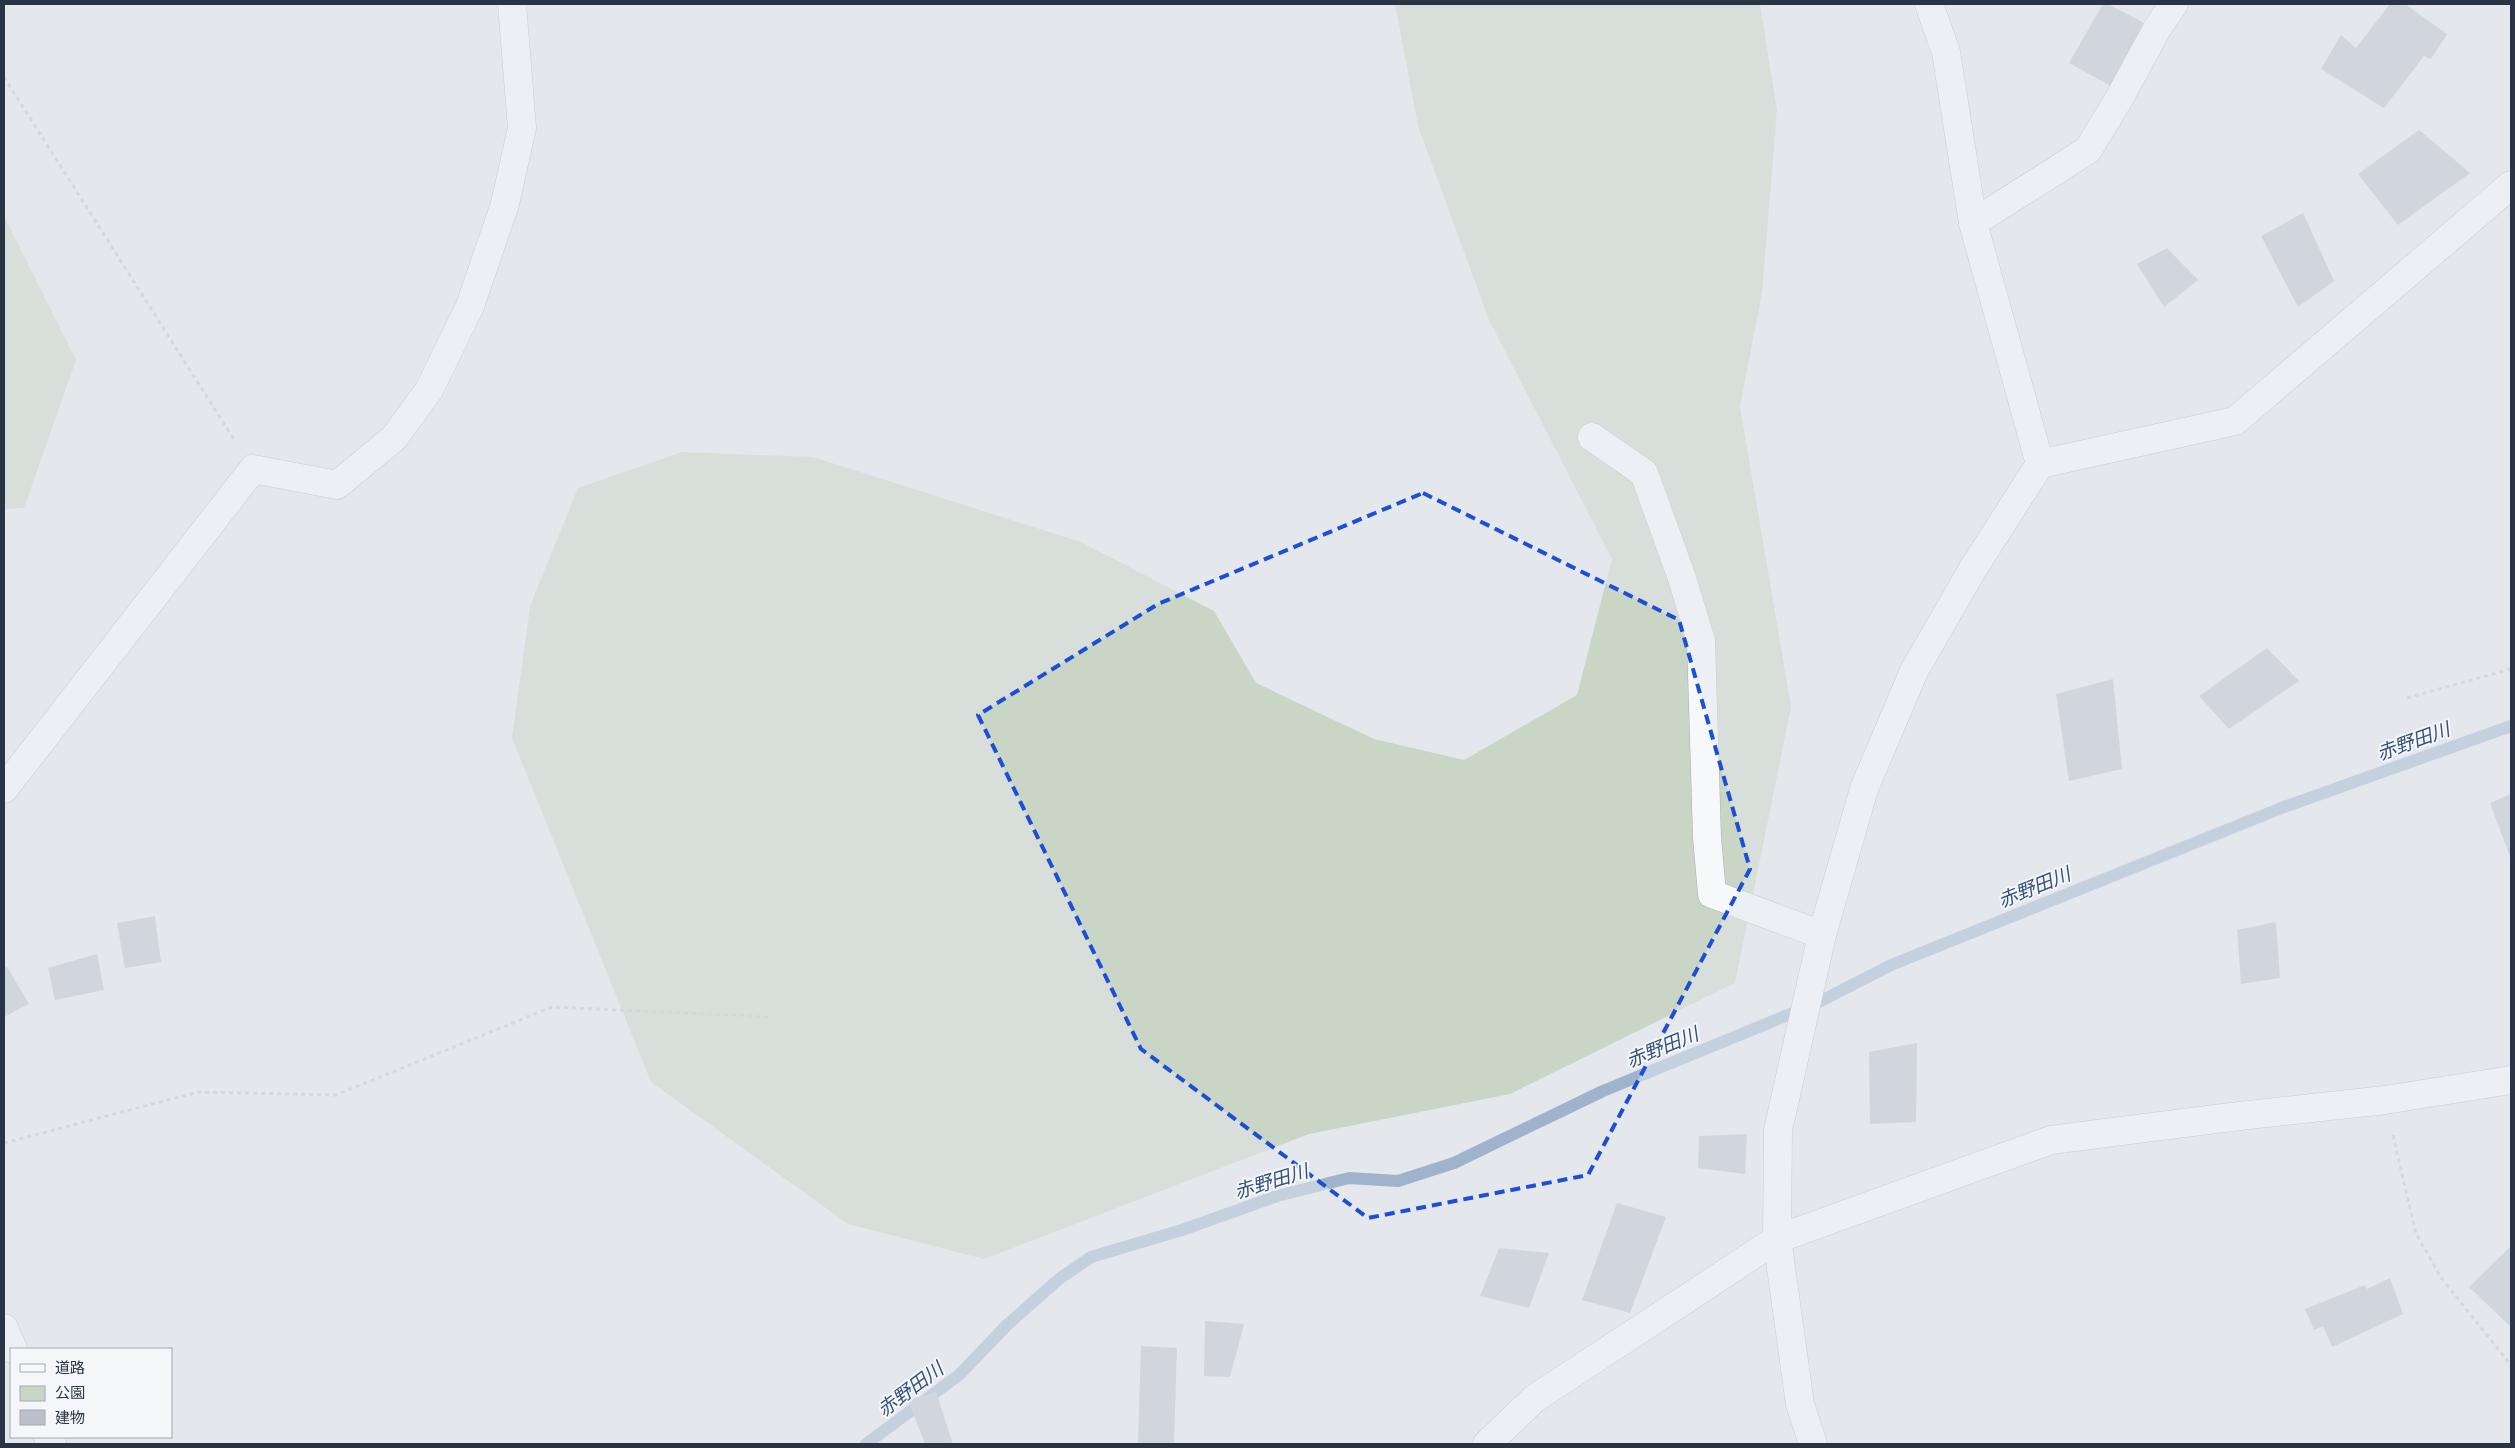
<svg xmlns="http://www.w3.org/2000/svg" width="2515" height="1448" font-family="'Alegreya Sans','Noto Sans JP',sans-serif">
<style>
.green{fill:#c9d6c5}
.lines{fill:none;stroke-linecap:round;stroke-linejoin:round}
.stream{stroke:#9fb4cc;stroke-width:12}
.building{fill:#bbc0ca}
.minor-casing{stroke:#a9aeb7;stroke-width:29}
.path{stroke:#c2c5cb;stroke-width:3;stroke-dasharray:4 4;stroke-linecap:butt}
.minor{stroke:#f7f8fa;stroke-width:28}
.marked{fill:none;stroke:#1d4ed8;stroke-width:4;stroke-dasharray:10 6;stroke-linejoin:round}
.labels{text-anchor:middle;stroke-width:4;stroke-linejoin:round;paint-order:stroke}
.water-label{font-size:19px;font-style:italic;fill:#34527a;stroke:#f4f6f9}
</style>
<rect width="100%" height="100%" fill="#e4e7ec"/>
<g class="green">
<path d="M1395,4H1760L1777,110L1762,293L1740,406L1791,707L1735,983L1510,1094L1309,1134L984,1259L848,1224L651,1082L512,738L530,606L578,488L682,452L813,457L1081,542L1214,611L1256,683L1374,739L1464,760L1577,695L1612,559L1489,320L1418,126Z"/>
<path d="M4,216L76,360L24,508L4,509Z"/>
</g>
<g class="lines">
<path class="stream" d="M866,1444L959,1375L1007,1325L1059,1279L1091,1257L1182,1230L1277,1196L1349,1178L1398,1181L1454,1163L1603,1091L1817,1003L1891,965L2284,807L2511,726"/>
</g>
<g class="building">
<path d="M2103,4H2108L2144,23L2111,86L2069,63Z"/>
<path d="M2390,4H2405L2447,34L2431,59L2424,56L2384,108L2321,69L2341,35L2356,48Z"/>
<path d="M2419,130L2470,173L2398,225L2358,174Z"/>
<path d="M2303,213L2334,281L2298,307L2261,236Z"/>
<path d="M2167,248L2198,280L2164,307L2137,264Z"/>
<path d="M2267,648L2299,681L2229,729L2199,696Z"/>
<path d="M2113,679L2122,769L2069,781L2056,694Z"/>
<path d="M2511,794V859L2490,803Z"/>
<path d="M155,916L161,962L125,968L117,923Z"/>
<path d="M2276,922L2280,978L2241,984L2237,930Z"/>
<path d="M97,954L104,990L55,1000L48,968Z"/>
<path d="M7,967L29,1004L4,1017V968Z"/>
<path d="M1917,1043L1916,1122L1870,1124L1869,1052Z"/>
<path d="M1747,1134L1745,1174L1698,1168L1699,1136Z"/>
<path d="M1617,1203L1666,1217L1630,1313L1582,1300Z"/>
<path d="M2511,1246V1327L2469,1287Z"/>
<path d="M1499,1248L1549,1253L1529,1308L1480,1296Z"/>
<path d="M2390,1278L2403,1314L2332,1347L2323,1326L2314,1330L2305,1309L2365,1285L2367,1289Z"/>
<path d="M1205,1321L1244,1324L1230,1377L1204,1376Z"/>
<path d="M1141,1346L1177,1348L1174,1444H1138Z"/>
<path d="M936,1392L953,1444H925L908,1400Z"/>
</g>
<g class="lines">
<defs>
<g id="minor">
<path d="M1929,4L1946,52L1973,223L2040,464"/>
<path d="M1973,223L2088,150L2120,97L2158,27L2174,4"/>
<path d="M1592,437L1644,473L1682,578L1701,641L1707,837L1712,894L1822,935"/>
<path d="M4,789L253,469L337,485L394,438L429,390L470,306L505,204L522,128L512,4"/>
<path d="M4,1328L13,1349"/>
<path d="M48,1437L52,1444"/>
<path d="M1487,1444L1534,1399L1777,1239L2051,1140L2231,1117L2385,1100L2511,1080"/>
<path d="M1813,1444L1800,1404L1777,1239L1778,1130L1822,935L1864,789L1914,671L1974,567L2040,464L2235,421L2511,185"/>
</g>
</defs>
<use href="#minor" class="minor-casing"/>
<g class="path">
<path d="M4,77L235,441"/>
<path d="M2407,698L2511,669"/>
<path d="M2393,1135L2416,1234L2442,1279L2511,1365"/>
<path d="M4,1143L198,1092L336,1095L552,1007L772,1017"/>
</g>
<use href="#minor" class="minor"/>
</g>
<path d="M0 0H2515V1448H0ZM1423,493L1679,620L1750,869L1588,1175L1368,1218L1141,1049L978,715L1158,604Z" fill="#e4e7ec" fill-opacity=".55" fill-rule="evenodd"/>
<path class="marked" d="M1423,493L1679,620L1750,869L1588,1175L1368,1218L1141,1049L978,715L1158,604Z"/>
<g class="labels">
<g class="water-label">
<text transform="translate(2413 741) rotate(-20)" y="7">赤野田川</text>
<text transform="translate(2034 887) rotate(-22)" y="7">赤野田川</text>
<text transform="translate(1662 1047) rotate(-22)" y="7">赤野田川</text>
<text transform="translate(1271 1181) rotate(-17)" y="7">赤野田川</text>
<text transform="translate(910 1389) rotate(-37)" y="7">赤野田川</text>
</g>
</g>
<rect width="2515" height="1448" fill="none" stroke="#2b3445" stroke-width="10"/>
<rect x="10" y="1348" width="162" height="90" fill="#f4f6f9" stroke="#a4a8b1"/>
<rect x="20" y="1364" width="25" height="8" fill="#f7f8fa" stroke="#a4a8b1"/>
<text x="55" y="1373" font-size="15" fill="#2b3445">道路</text>
<rect x="20" y="1386" width="25" height="15" fill="#c9d6c5" stroke="#a4a8b1"/>
<text x="55" y="1398" font-size="15" fill="#2b3445">公園</text>
<rect x="20" y="1410" width="25" height="15" fill="#bbc0ca" stroke="#a4a8b1"/>
<text x="55" y="1423" font-size="15" fill="#2b3445">建物</text>
</svg>
